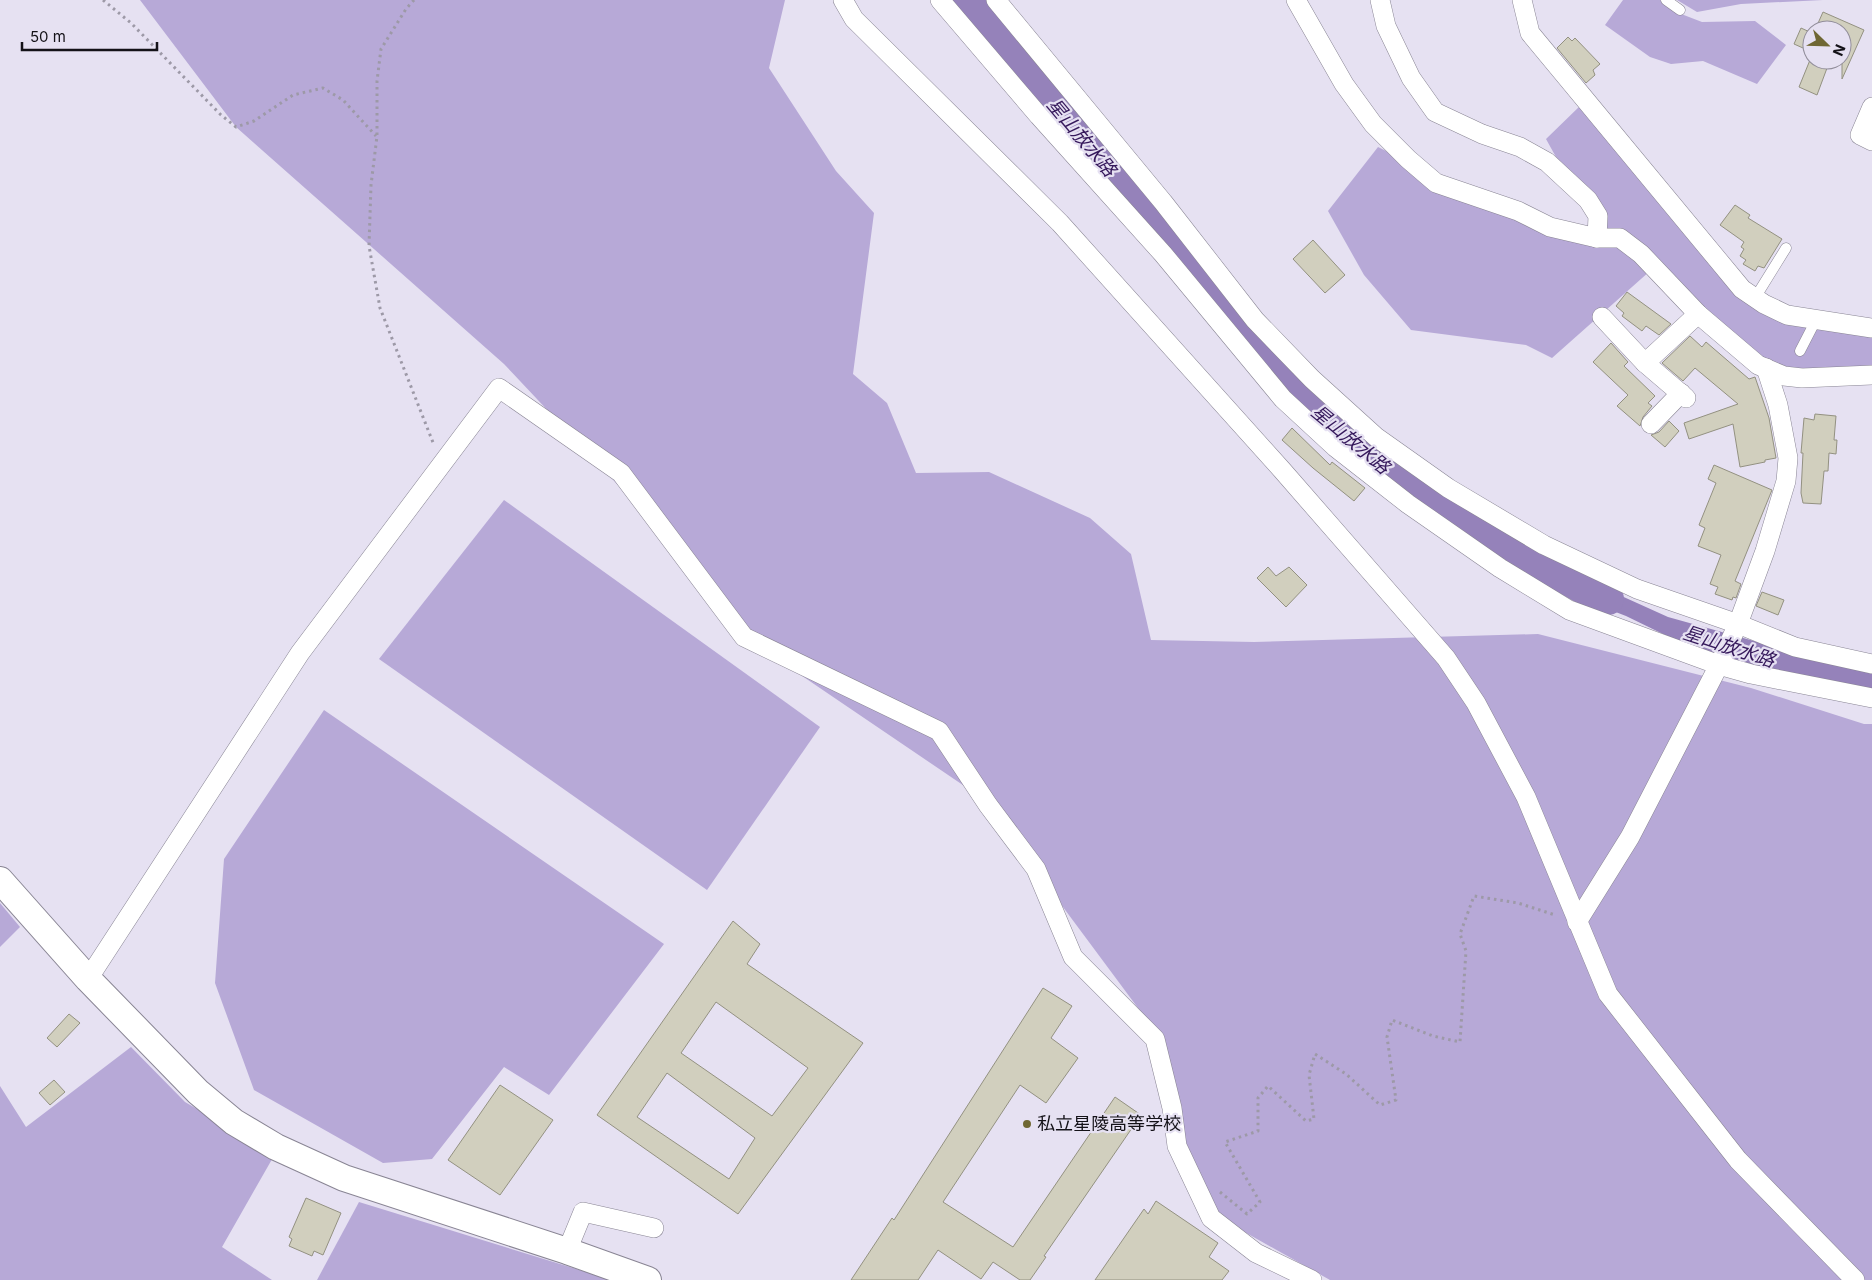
<svg xmlns="http://www.w3.org/2000/svg" width="1872" height="1280" font-family="Inter,'Noto Sans JP',sans-serif">
<style>
.green{fill:#b7a9d7}
.water{fill:#9582ba}
.lines{fill:none;stroke-linecap:round;stroke-linejoin:round}
.river{stroke:#9582ba;stroke-width:32}
.building{fill:#d1cfbe;stroke:#939181;fill-rule:evenodd}
.lane-casing{stroke:#898594;stroke-width:11}
.street-casing{stroke:#898594;stroke-width:20}
.secondary-casing{stroke:#898594;stroke-width:28}
.path{stroke:#9d99a7;stroke-width:3;stroke-dasharray:2.5 4;stroke-linecap:butt}
.lane{stroke:#fff;stroke-width:10}
.street{stroke:#fff;stroke-width:19}
.secondary{stroke:#fff;stroke-width:26}
.poi-dot{fill:#6f6733;stroke:#e6e1f2;stroke-width:2}
.labels{text-anchor:middle;stroke-width:4.5;stroke-linejoin:round;paint-order:stroke}
.poi-label{font-size:18px;fill:#141218;stroke:#e6e1f2;text-anchor:start}
.water-label{font-size:19px;font-style:italic;fill:#35185b;stroke:#e6e1f2}
</style>
<rect width="100%" height="100%" fill="#e6e1f2"/>
<g class="green">
<path d="M140,0H785L769,68L836,171L874,213L853,374L887,403L916,473L989,472L1090,518L1131,554L1151,640L1254,642L1538,634L1751,688L1864,724H1872V1280H1330L1218,1217L1185,1163L1161,1039L982,798L733,629L713,586L504,364L236,127Z"/>
<path d="M1623,0H1660L1676,12L1702,22L1755,21L1786,45L1757,84L1703,61L1671,64L1650,57L1605,25Z"/>
<path d="M1677,0H1823L1741,4L1697,12Z"/>
<path d="M1582,104L1763,297L1799,317L1872,330V376L1758,365L1650,271L1552,358L1526,345L1411,330L1364,275L1328,211L1378,147L1486,200L1597,231L1546,139Z"/>
<path d="M504,500L820,727L707,890L379,659Z"/>
<path d="M324,710L664,944L549,1095L504,1067L432,1159L383,1163L254,1090L215,983L224,859Z"/>
<path d="M0,903L20,927L0,947Z"/>
<path d="M131,1047L185,1102L275,1154L222,1247L272,1280H0V1086L26,1127Z"/>
<path d="M359,1202L612,1280H317Z"/>
</g>
<path class="water" d="M1575,575L1668,617L1872,674V692L1788,676L1702,653L1626,616L1551,587Z"/>
<g class="lines">
<path class="river" d="M968,0L1055,108L1180,253L1279,376L1339,431L1400,480L1461,520L1583,588L1608,599"/>
</g>
<g class="building">
<path d="M1823,12L1864,30L1842,79V30H1815Z"/>
<path d="M1801,28L1812,33V52L1794,44Z"/>
<path d="M1568,37L1572,41L1575,38L1600,64L1593,70L1595,75L1586,83L1557,48Z"/>
<path d="M1810,60H1830L1817,95L1799,87Z"/>
<path d="M1735,205L1750,215L1748,218L1782,239L1764,268L1758,266L1755,271L1743,264L1746,260L1740,256L1744,249L1741,247L1744,242L1720,225Z"/>
<path d="M1313,240L1345,275L1325,293L1293,259Z"/>
<path d="M1627,292L1671,324L1659,335L1646,326L1642,331L1622,316L1624,313L1616,306Z"/>
<path d="M1690,336L1702,347L1706,342L1749,379L1755,377L1769,418L1776,458L1765,460V462L1740,467L1733,424L1689,439L1684,423L1738,404L1695,368L1683,381L1662,363Z"/>
<path d="M1611,343L1628,362L1624,366L1655,396L1648,403L1652,406L1643,417L1640,426L1617,406L1628,395L1593,362Z"/>
<path d="M1815,414L1836,416L1834,440H1837L1836,454L1829,453L1828,471H1824L1821,504L1803,503L1801,493L1803,453H1801L1804,418L1814,420Z"/>
<path d="M1669,421L1679,431L1665,447L1651,435L1659,432Z"/>
<path d="M1292,428L1330,465L1332,462L1365,488L1354,501L1313,468L1282,440Z"/>
<path d="M1714,465L1772,490L1735,581L1741,584L1736,598L1733,597L1732,600L1715,594L1718,587L1710,584L1721,555L1698,546L1705,528L1699,525L1716,483L1708,479Z"/>
<path d="M1268,567L1276,576L1289,567L1307,585L1286,607L1257,578Z"/>
<path d="M1762,592L1784,600L1778,615L1756,606Z"/>
<path d="M733,921L760,944L747,964L863,1043L738,1214L597,1115ZM716,1002L808,1068L772,1116L681,1053ZM667,1073L755,1138L729,1179L637,1117Z"/>
<path d="M1043,988L1072,1006L1051,1038L1078,1058L1046,1103L1020,1085L943,1202L1013,1247L1115,1097L1141,1115L1044,1256L1046,1257L1030,1280H1020L993,1262L981,1279L938,1250L918,1280H851L892,1218L894,1220Z"/>
<path d="M69,1014L80,1023L57,1047L47,1038Z"/>
<path d="M54,1080L65,1092L50,1105L39,1093Z"/>
<path d="M500,1085L553,1120L500,1195L448,1160Z"/>
<path d="M306,1198L341,1213L323,1255L314,1251L312,1256L289,1246L292,1239L289,1237Z"/>
<path d="M1156,1201L1218,1243L1209,1257L1229,1271L1222,1280H1095L1144,1209L1148,1214Z"/>
</g>
<g class="lines">
<defs>
<g id="lane">
<path d="M1666,0L1680,10"/>
<path d="M1755,298L1786,248"/>
<path d="M1800,351L1816,320"/>
</g>
<g id="street">
<path d="M843,0L854,19L1060,223L1282,470L1446,658L1476,703L1526,797L1608,994L1738,1160L1855,1280"/>
<path d="M940,0L1039,116L1163,254L1283,399L1335,447L1408,504L1500,568L1569,610L1719,665L1751,674L1872,698"/>
<path d="M996,0L1163,202L1255,320L1312,379L1376,437L1448,488L1544,545L1637,589L1738,624L1795,647L1872,664"/>
<path d="M1296,0L1344,84L1373,124L1408,159L1436,183L1518,211L1550,227L1597,238H1620L1641,254L1698,314L1758,365L1784,376L1802,378L1872,375"/>
<path d="M1380,0L1386,26L1411,78L1435,112L1482,134L1520,147L1547,162L1588,200L1598,216L1597,238"/>
<path d="M1522,0L1530,33L1742,289L1764,304L1787,315L1872,328"/>
<path d="M1872,107L1860,135L1872,141"/>
<path d="M1602,317L1645,363"/>
<path d="M1686,398L1645,363L1698,314"/>
<path d="M1651,424L1681,393"/>
<path d="M1577,922L1630,837L1719,665L1738,624L1765,551L1786,481L1788,458L1778,405L1766,368"/>
<path d="M88,979L300,653L499,388L621,473L744,637L939,731L988,805L1036,869L1073,957L1155,1039L1172,1108L1177,1146L1211,1218L1256,1253L1312,1280"/>
<path d="M567,1251L583,1212L654,1228"/>
</g>
<path id="secondary" d="M0,880L88,979L198,1092L234,1122L276,1147L344,1178L567,1251L648,1280"/>
</defs>
<use href="#lane" class="lane-casing"/>
<use href="#street" class="street-casing"/>
<use href="#secondary" class="secondary-casing"/>
<g class="path">
<path d="M103,0L131,23L221,115L236,127L254,121L293,95L323,88L343,100L376,136"/>
<path d="M414,0L406,9L381,49L377,81V136L371,185L369,246L380,308L434,445"/>
<path d="M1220,1192L1247,1214L1260,1202L1225,1142L1258,1131V1098L1268,1086L1306,1121L1314,1119L1309,1075L1315,1054L1346,1074L1380,1105L1396,1100L1387,1037L1392,1020L1433,1036L1460,1042L1466,951L1460,934L1474,896L1518,903L1555,915"/>
</g>
<use href="#lane" class="lane"/>
<use href="#street" class="street"/>
<use href="#secondary" class="secondary"/>
</g>
<circle class="poi-dot" cx="1027" cy="1124" r="5"/>
<g class="labels">
<g class="poi-label">
<text x="1037" y="1130">私立星陵高等学校</text>
</g>
<g class="water-label">
<text transform="translate(1082 137) rotate(50)" y="7">星山放水路</text>
<text transform="translate(1351 439) rotate(40)" y="7">星山放水路</text>
<text transform="translate(1729 646) rotate(18)" y="7">星山放水路</text>
</g>
</g>
<g transform="translate(1827 45) rotate(113)"><circle r="24" fill="#e6e1f2" stroke="#928e9b"/>
<path d="M0-4L9 19L0 12L-9 19Z" fill="#6f6733"/>
<text y="-8" font-size="14" font-weight="bold" text-anchor="middle" fill="#141218">N</text>
</g>
<path d="M22 42v8h135v-8" fill="none" stroke="#141218" stroke-width="2.5"/>
<text x="30" y="42" font-size="15" fill="#141218" stroke="#e6e1f2" stroke-width="4" paint-order="stroke">50 m</text>
</svg>
